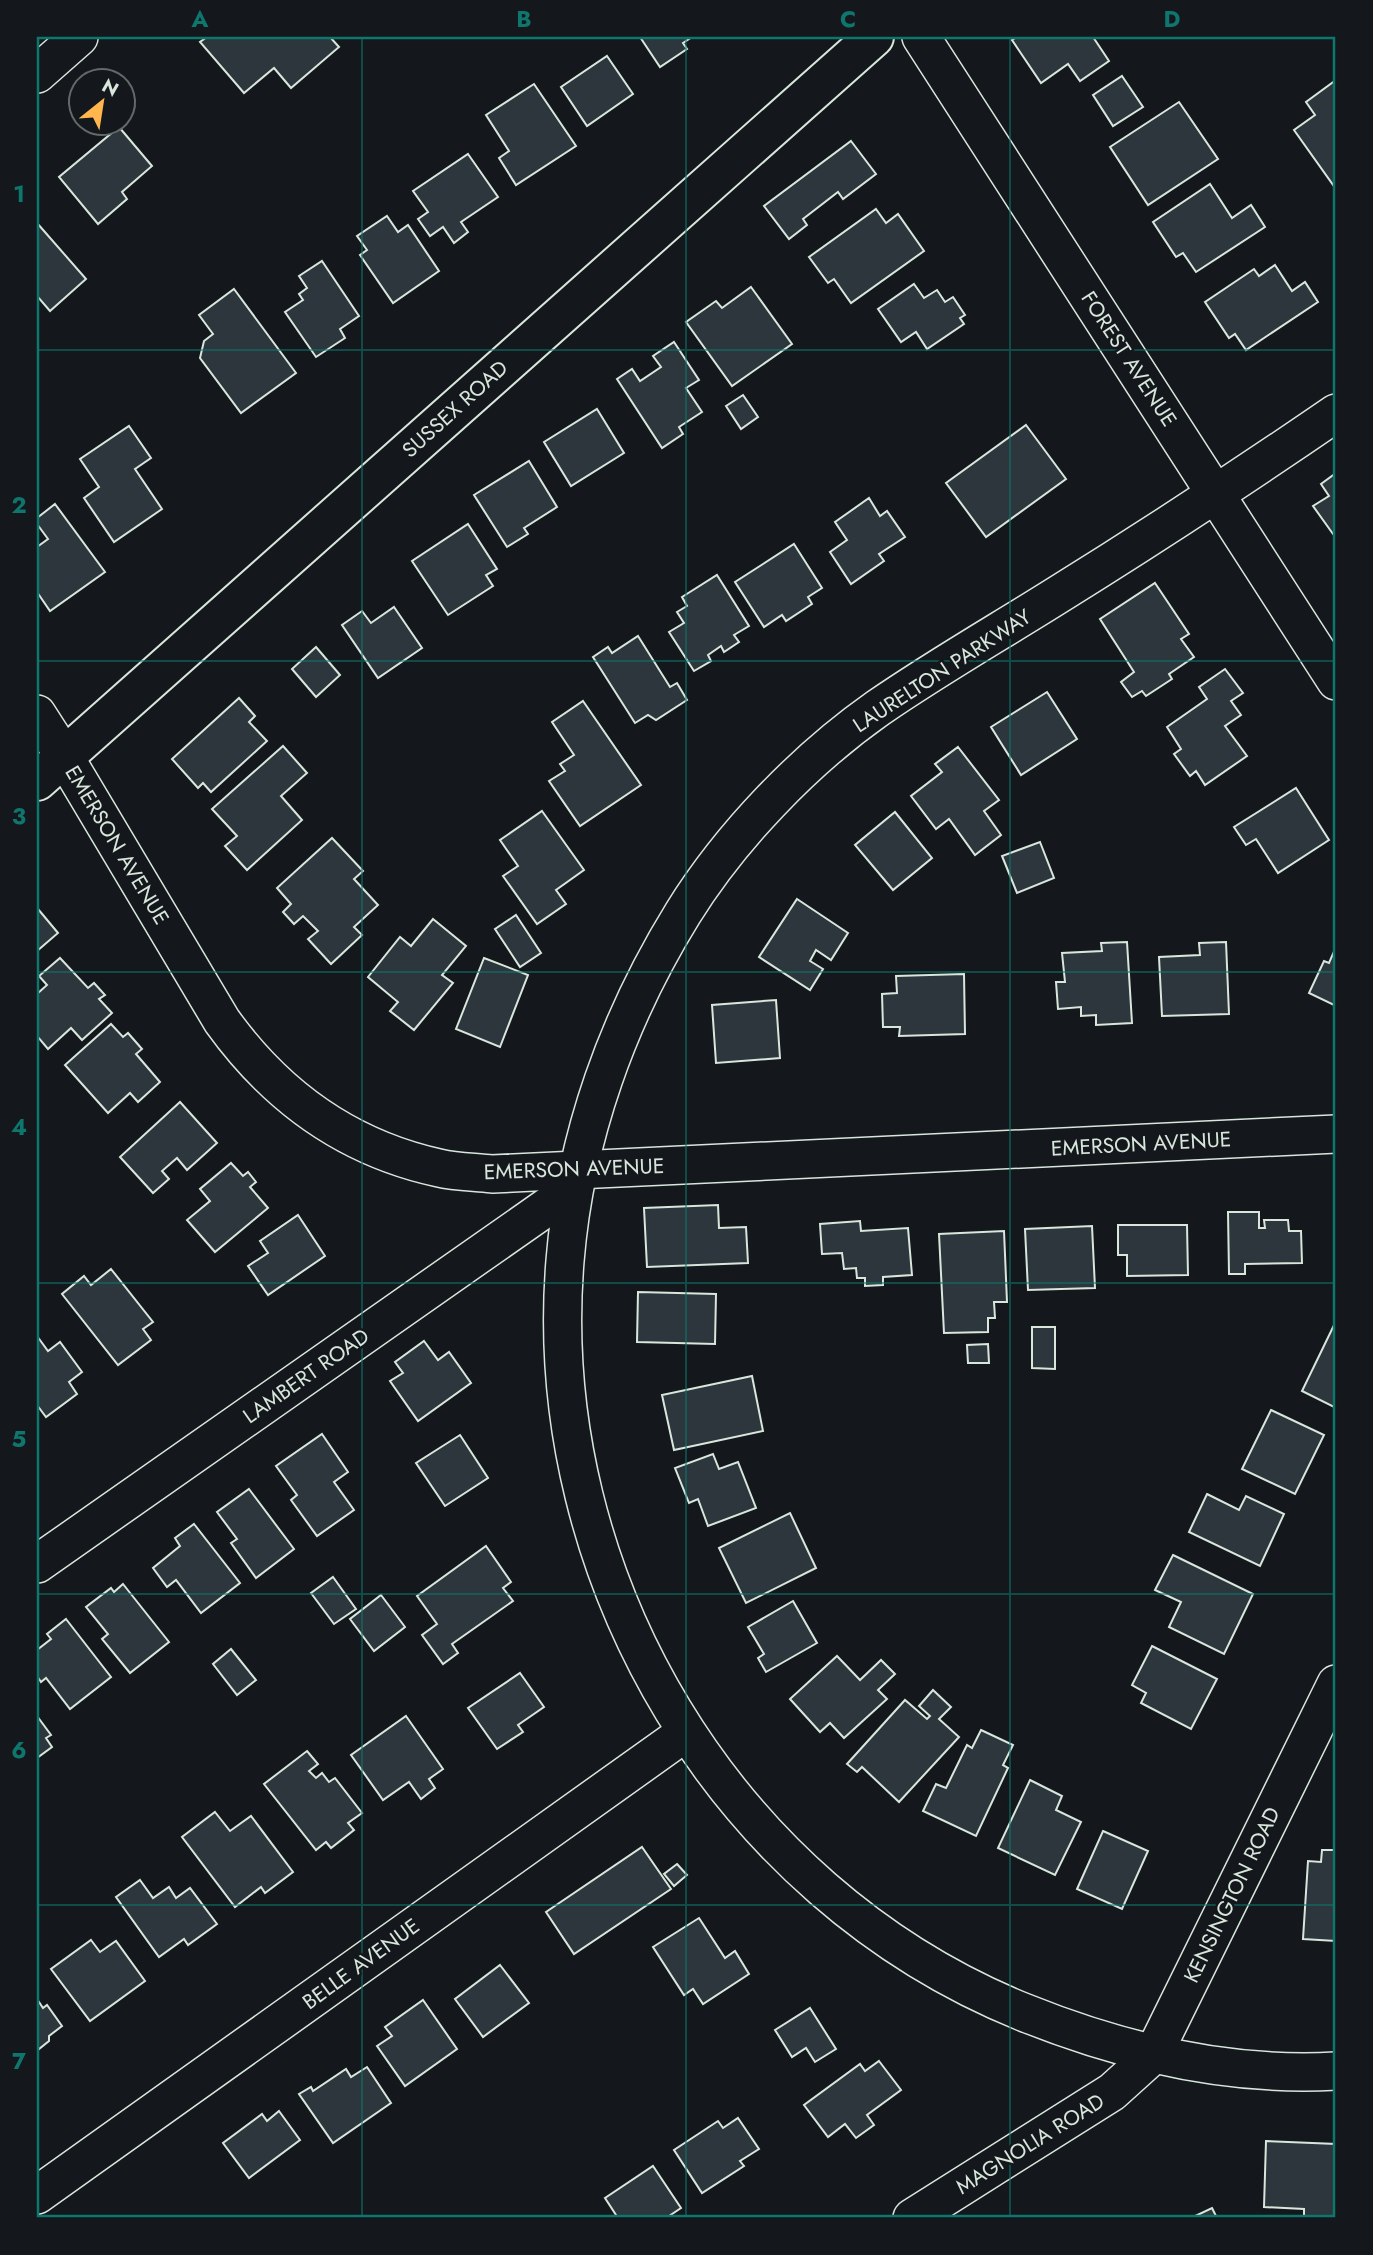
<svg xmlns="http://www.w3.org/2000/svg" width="1373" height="2255" font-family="Jost,sans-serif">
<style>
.building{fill:#2c363c;stroke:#d8e6dc;stroke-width:2}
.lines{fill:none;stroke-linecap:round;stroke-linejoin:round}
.minor-casing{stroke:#d8e6dc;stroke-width:40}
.tertiary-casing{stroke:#d8e6dc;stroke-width:42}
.minor{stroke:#14181c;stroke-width:37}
.tertiary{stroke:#14181c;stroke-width:38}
.grid{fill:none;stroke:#0f766e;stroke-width:2;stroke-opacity:0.55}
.labels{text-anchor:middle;stroke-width:5;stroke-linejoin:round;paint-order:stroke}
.street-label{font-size:21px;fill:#d8e6dc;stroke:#14181c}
.neatline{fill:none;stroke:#0f766e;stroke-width:2.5}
.grid-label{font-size:23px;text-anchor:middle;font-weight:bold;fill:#0f766e}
</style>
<rect width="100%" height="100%" fill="#14181c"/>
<g class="building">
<path d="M207,37H330L339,47L291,88L274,68L244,93L200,42Z"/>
<path d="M640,37H692L683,43L687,49L660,67Z"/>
<path d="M1017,37H1093L1109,61L1080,81L1068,64L1041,83L1012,40Z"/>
<path d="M607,56L633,94L587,126L561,87Z"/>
<path d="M1122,76L1143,107L1113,126L1093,95Z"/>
<path d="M1336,80V189L1294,130L1315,115L1306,102Z"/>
<path d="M534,84L576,146L516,185L499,158L509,151L486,115Z"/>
<path d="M1179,102L1218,159L1148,205L1110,147Z"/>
<path d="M119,127L152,166L122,192L127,199L98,224L59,177Z"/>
<path d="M851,141L876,174L843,199L838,192L803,219L807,225L789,239L764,206Z"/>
<path d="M468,154L498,197L461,222L468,232L454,243L443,227L430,236L418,219L428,212L413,191Z"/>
<path d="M1210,184L1232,218L1251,205L1265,227L1196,272L1183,253L1176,257L1153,222Z"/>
<path d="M876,209L886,223L898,214L924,251L851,303L834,279L828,283L809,257Z"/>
<path d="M387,216L398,232L408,225L439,271L393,303L360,255L367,250L357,236Z"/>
<path d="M37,223L86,279L50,311L37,296Z"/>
<path d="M322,261L359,316L340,329L345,338L316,357L285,312L303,300L299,294L307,288L299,276Z"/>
<path d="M1275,265L1292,291L1305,282L1318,302L1246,350L1235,334L1229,338L1205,302L1254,269L1259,276Z"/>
<path d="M914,284L924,298L937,290L945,302L953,297L965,315L960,318L964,324L927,349L916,332L901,342L878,309Z"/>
<path d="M751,287L792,344L732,386L686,322L716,301L722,308Z"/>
<path d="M234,289L296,373L241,413L200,358L204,341L213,334L199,315Z"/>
<path d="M674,342L699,380L686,388L702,412L679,427L683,434L662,448L617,379L632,369L640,381L661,367L653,356Z"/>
<path d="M743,395L758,417L741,429L726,406Z"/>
<path d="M597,409L624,453L571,486L544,442Z"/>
<path d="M1026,425L1066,479L986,537L946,483Z"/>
<path d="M129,426L151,458L135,469L162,509L114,542L84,498L99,487L80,459Z"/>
<path d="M529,461L557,507L524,528L528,534L507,547L474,495Z"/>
<path d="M1336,473V532L1333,534L1313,506L1329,496L1321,484Z"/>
<path d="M869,498L880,516L887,511L905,537L879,554L884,561L851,584L830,552L847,540L835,522Z"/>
<path d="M55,504L105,572L50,611L37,592V547L48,539L37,524V518Z"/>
<path d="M468,524L497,569L486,575L493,586L448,615L412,561Z"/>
<path d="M794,544L822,588L808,597L812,604L786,621L782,615L764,627L735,582Z"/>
<path d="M717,575L749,626L734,635L739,642L724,652L721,646L708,655L711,661L694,671L669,632L684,623L677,612L687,606L682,597Z"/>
<path d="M1155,583L1189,634L1181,639L1194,657L1169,674L1172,679L1146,696L1142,691L1132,697L1121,682L1134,672L1100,619Z"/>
<path d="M394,607L422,648L378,678L342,625L362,611L371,623Z"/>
<path d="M638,636L670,687L677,683L687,700L656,720L648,715L635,723L593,657L608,647L612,653Z"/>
<path d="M316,647L340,675L316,697L292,669Z"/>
<path d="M1225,669L1243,693L1231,701L1241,715L1225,726L1247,756L1205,785L1196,771L1190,776L1174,754L1181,749L1167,727L1207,699L1199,687Z"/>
<path d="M1047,692L1077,739L1021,775L991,727Z"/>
<path d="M239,698L255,716L249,722L267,741L211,792L203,783L198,788L172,759Z"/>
<path d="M583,701L641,785L580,826L549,781L565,771L560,764L574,755L552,722Z"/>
<path d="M283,746L307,773L281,796L302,820L247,870L225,846L237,836L212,809Z"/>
<path d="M958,747L999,800L984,811L1001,835L975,855L949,819L936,829L911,796L942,772L935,764Z"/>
<path d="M1296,788L1329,840L1278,873L1256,839L1246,845L1234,827Z"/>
<path d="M542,811L584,870L556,890L566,904L537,924L503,876L518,866L500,840Z"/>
<path d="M895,812L932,858L893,890L855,845Z"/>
<path d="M332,838L363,871L354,879L378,905L354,927L362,935L331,964L308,939L318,931L303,916L294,924L283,912L291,904L277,888Z"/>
<path d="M1040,842L1054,878L1017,893L1002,856Z"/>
<path d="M797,899L848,933L831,960L816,950L810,961L823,969L810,990L759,957Z"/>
<path d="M38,909L58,933L37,951V910Z"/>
<path d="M516,915L541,953L520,967L495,929Z"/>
<path d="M433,919L466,946L442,975L453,983L414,1030L390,1011L398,1002L368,977L400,937L411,946Z"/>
<path d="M1127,942L1132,1023L1096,1025V1015L1081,1016V1007L1058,1009L1056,982H1065L1062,953L1102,951L1101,943Z"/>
<path d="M1226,942L1229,1014L1162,1016L1159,957L1200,955L1199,943Z"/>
<path d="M1336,947V1006L1309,993L1324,961L1329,963Z"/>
<path d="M60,958L88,988L94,983L105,995L99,999L112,1013L82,1040L71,1028L48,1049L37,1036V994L47,985L39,976Z"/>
<path d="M484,958L528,975L500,1047L456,1029Z"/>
<path d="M964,974L965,1034L899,1036L900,1027H883L882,994L897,993L896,976Z"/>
<path d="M776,1000L780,1058L716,1063L712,1005Z"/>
<path d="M111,1024L123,1037L128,1033L142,1049L136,1054L160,1082L138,1102L130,1093L108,1113L65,1065Z"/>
<path d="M180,1102L217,1143L187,1170L177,1158L162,1171L169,1179L153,1193L120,1157Z"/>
<path d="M231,1163L243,1176L248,1172L256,1182L250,1187L268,1208L215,1252L187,1220L210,1201L200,1189Z"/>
<path d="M718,1205L719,1228L746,1227L748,1263L647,1267L644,1208Z"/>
<path d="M1228,1212H1259V1228H1265L1264,1220H1288L1289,1231H1301L1302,1263L1245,1264V1274H1229Z"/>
<path d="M298,1215L325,1256L268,1295L248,1266L268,1253L260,1241Z"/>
<path d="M860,1221L861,1231L908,1228L912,1275L883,1277V1285L865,1286V1278H857L856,1268L844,1269L842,1253L822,1254L820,1224Z"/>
<path d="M1118,1225H1187L1188,1275L1127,1276V1255H1118Z"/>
<path d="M1092,1226L1095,1288L1028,1290L1025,1229Z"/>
<path d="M1004,1231L1007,1302H994L995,1318H988V1332L944,1333L939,1234Z"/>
<path d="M111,1269L153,1322L143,1329L151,1340L118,1365L62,1294L84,1276L91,1285Z"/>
<path d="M638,1292L716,1294L715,1344L637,1342Z"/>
<path d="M1336,1321V1408L1302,1391Z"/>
<path d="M1032,1327H1055V1369L1032,1368Z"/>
<path d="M37,1336L48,1351L60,1342L82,1372L69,1382L77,1394L46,1417L37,1405Z"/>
<path d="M424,1341L438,1360L449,1352L471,1383L418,1421L390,1381L403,1373L395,1362Z"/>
<path d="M988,1344L989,1363H968L967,1345Z"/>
<path d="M752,1376L763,1431L674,1450L662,1395Z"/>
<path d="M1271,1410L1324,1435L1295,1494L1242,1469Z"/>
<path d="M322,1434L348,1472L334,1482L354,1510L317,1536L291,1500L297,1495L276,1466Z"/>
<path d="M460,1435L488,1478L445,1506L416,1463Z"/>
<path d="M713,1454L719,1469L738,1462L756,1508L708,1526L698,1499L689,1503L675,1468Z"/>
<path d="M249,1489L294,1549L256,1578L231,1543L237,1539L217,1512Z"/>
<path d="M1207,1494L1239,1510L1246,1496L1284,1514L1260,1566L1189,1532Z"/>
<path d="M790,1513L816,1568L746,1603L719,1548Z"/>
<path d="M194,1524L240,1583L201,1613L176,1580L167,1587L153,1568L180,1546L175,1538Z"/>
<path d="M486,1546L511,1582L503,1588L513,1601L452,1644L458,1653L443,1664L422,1635L437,1624L417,1596Z"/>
<path d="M1173,1555L1253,1594L1224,1654L1169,1627L1181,1602L1155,1590Z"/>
<path d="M333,1577L356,1609L334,1624L311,1593Z"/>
<path d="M123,1584L169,1642L130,1673L102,1639L108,1634L86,1607L111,1588L114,1592Z"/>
<path d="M381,1595L405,1627L374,1651L350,1619Z"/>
<path d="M793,1601L817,1643L766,1672L758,1658L764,1654L748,1627Z"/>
<path d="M66,1619L111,1677L70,1709L46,1678L41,1682L37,1676V1650L51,1639L47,1634Z"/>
<path d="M1152,1646L1217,1679L1191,1729L1141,1703L1146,1693L1132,1685Z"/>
<path d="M231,1649L256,1680L237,1695L213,1664Z"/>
<path d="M837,1656L860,1680L881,1660L895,1674L878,1690L887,1699L844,1738L830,1723L820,1732L790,1699Z"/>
<path d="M520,1673L544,1707L518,1725L523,1732L497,1749L468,1708Z"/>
<path d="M933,1690L951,1707L939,1719L959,1737L899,1802L862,1767L857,1772L847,1764L905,1700L927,1719L930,1716L919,1706Z"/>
<path d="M37,1716L51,1735L46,1738L52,1747L37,1758Z"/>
<path d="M406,1716L443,1769L429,1779L435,1788L421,1799L409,1782L383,1800L351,1755Z"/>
<path d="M981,1730L1013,1745L1003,1765L1008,1768L976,1836L923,1811L936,1784L946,1788L967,1745L972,1748Z"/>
<path d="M307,1751L318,1764L309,1771L316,1778L322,1773L329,1782L335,1778L362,1813L348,1823L354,1830L331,1848L326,1842L316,1850L264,1784Z"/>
<path d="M1030,1780L1062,1796L1056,1810L1081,1822L1055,1875L998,1848Z"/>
<path d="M215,1812L230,1831L251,1816L293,1872L265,1893L261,1887L235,1907L182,1837Z"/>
<path d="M1103,1831L1148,1851L1122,1909L1077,1889Z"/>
<path d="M642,1847L671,1889L574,1954L546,1912Z"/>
<path d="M1322,1850H1336V1941L1303,1939L1308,1861L1321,1862Z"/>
<path d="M677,1864L687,1875L674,1886L664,1874Z"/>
<path d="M140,1880L153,1898L169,1887L176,1898L190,1888L217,1924L188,1945L184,1939L159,1957L116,1897Z"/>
<path d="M699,1918L725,1958L735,1951L749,1974L703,2004L693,1989L684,1995L653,1947Z"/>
<path d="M91,1940L100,1952L116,1941L145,1981L90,2021L51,1969Z"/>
<path d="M500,1965L529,2003L483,2037L455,1999Z"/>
<path d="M37,1999L43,2008L47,2005L62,2026L49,2036V2041L39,2049L37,2048Z"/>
<path d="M423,2000L457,2049L405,2086L377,2046L392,2036L385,2027Z"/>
<path d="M810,2008L836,2049L815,2062L806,2048L792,2057L775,2030Z"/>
<path d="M879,2061L901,2090L867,2115L874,2125L856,2138L845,2124L828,2137L804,2105L860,2064L865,2071Z"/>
<path d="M367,2067L391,2103L333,2143L299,2094L311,2087L313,2091L346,2069L351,2077Z"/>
<path d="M279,2111L300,2140L249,2178L223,2143L262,2114L267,2121Z"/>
<path d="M738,2118L759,2149L740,2161L744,2166L702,2193L674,2150L718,2121L723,2128Z"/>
<path d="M1266,2141L1336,2144V2218H1304V2209L1264,2207Z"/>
<path d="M653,2166L681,2208L666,2218H618L605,2198Z"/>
<path d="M1212,2208L1217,2218H1191Z"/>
</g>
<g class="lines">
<defs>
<g id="minor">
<path d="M921,37L1336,681"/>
<path d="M37,74L79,37"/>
<path d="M1336,413C1244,476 1151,537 1056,596C997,633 936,668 878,708C804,760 731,836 683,913C618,1018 575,1137 565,1261C539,1578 727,1892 1023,2012C1122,2052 1229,2077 1336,2071"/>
<path d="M37,714L64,756L222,1021C276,1096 347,1148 439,1168C456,1172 475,1172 492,1174L1336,1134"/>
<path d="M37,1564L574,1188"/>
<path d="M37,2195L685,1733"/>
<path d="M912,2218L1112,2092L1153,2055L1336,1684"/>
</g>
<path id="tertiary" d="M37,781L874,37"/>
</defs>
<use href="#minor" class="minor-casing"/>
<use href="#tertiary" class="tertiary-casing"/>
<use href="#minor" class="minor"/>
<use href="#tertiary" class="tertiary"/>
</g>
<path class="grid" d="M362,37V2218M686,37V2218M1010,37V2218M37,350H1336M37,661H1336M37,972H1336M37,1283H1336M37,1594H1336M37,1905H1336"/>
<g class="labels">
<g class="street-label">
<text transform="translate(1129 359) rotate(57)" y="7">FOREST AVENUE</text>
<text transform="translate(455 409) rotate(-42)" y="7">SUSSEX ROAD</text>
<text transform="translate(942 671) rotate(-33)" y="7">LAURELTON PARKWAY</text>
<text transform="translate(117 845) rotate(59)" y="7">EMERSON AVENUE</text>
<text transform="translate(1141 1144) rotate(-3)" y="7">EMERSON AVENUE</text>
<text transform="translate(574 1169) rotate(-2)" y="7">EMERSON AVENUE</text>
<text transform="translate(306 1376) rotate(-35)" y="7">LAMBERT ROAD</text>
<text transform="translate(1232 1895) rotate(-64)" y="7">KENSINGTON ROAD</text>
<text transform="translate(361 1964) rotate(-36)" y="7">BELLE AVENUE</text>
<text transform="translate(1030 2144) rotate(-32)" y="7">MAGNOLIA ROAD</text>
</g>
</g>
<rect width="1373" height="2255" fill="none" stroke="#14181c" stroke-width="77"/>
<g transform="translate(102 102) rotate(30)"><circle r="33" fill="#14181c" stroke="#626a69" stroke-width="2"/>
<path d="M0-5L12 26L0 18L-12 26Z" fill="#ffb74d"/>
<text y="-10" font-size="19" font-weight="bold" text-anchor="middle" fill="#d8e6dc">N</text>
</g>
<rect x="38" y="38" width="1296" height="2178" class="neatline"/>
<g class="grid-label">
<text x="200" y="27">A</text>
<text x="524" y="27">B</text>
<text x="848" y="27">C</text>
<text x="1172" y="27">D</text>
<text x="19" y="202">1</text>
<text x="19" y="513">2</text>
<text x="19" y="824">3</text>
<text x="19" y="1135">4</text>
<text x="19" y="1447">5</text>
<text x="19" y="1758">6</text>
<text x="19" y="2069">7</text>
</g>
</svg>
